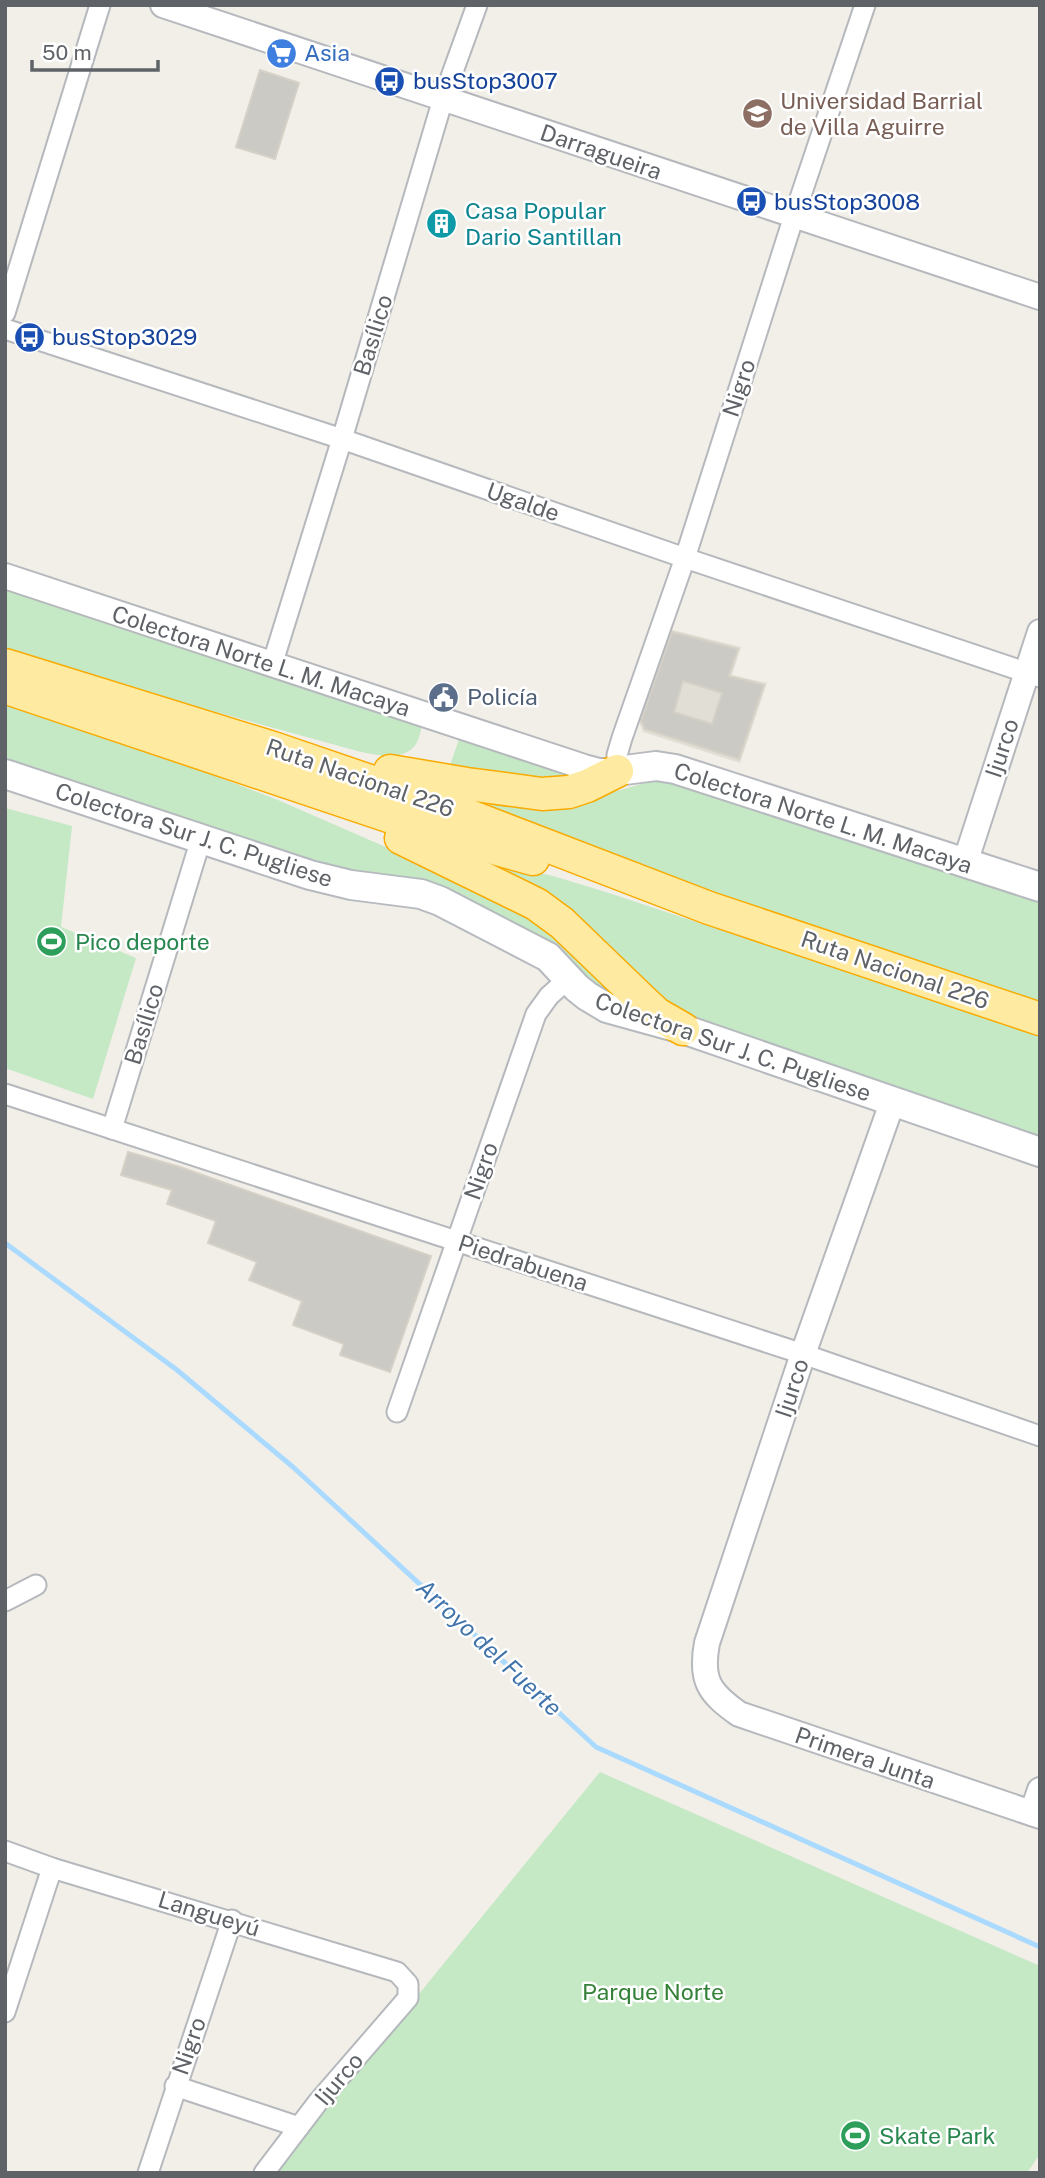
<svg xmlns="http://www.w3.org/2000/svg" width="1045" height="2178" font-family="'Public Sans',sans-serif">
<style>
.education{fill:#e1ded6}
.green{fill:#c5e8c5}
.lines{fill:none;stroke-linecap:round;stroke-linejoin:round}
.stream{stroke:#aadaff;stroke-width:5}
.building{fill:#cccac5;stroke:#d6d1c6;stroke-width:2;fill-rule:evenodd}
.minor-casing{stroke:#b5b8bc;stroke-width:23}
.tertiary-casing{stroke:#b5b8bc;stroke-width:28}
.secondary-casing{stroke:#b6babf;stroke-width:32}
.trunk-casing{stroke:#f9ab00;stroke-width:35}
.minor{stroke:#fff;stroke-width:19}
.tertiary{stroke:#fff;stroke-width:24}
.secondary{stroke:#fff;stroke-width:28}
.trunk{stroke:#feeaa1;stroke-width:32}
.labels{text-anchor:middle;stroke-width:5;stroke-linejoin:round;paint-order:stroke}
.shop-label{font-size:23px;fill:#366cbe;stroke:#fff;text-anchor:start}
.transit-label{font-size:23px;fill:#164399;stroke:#fff;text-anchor:start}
.education-label{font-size:23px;fill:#785e54;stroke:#fff;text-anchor:start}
.street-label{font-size:23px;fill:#5f6368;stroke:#fff}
.culture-label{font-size:23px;fill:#0d838f;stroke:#fff;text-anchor:start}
.service-label{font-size:23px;fill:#4e5e75;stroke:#fff;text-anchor:start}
.leisure-label{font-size:23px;fill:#27864d;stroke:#fff;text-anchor:start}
.park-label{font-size:23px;fill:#348238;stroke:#fff}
.water-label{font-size:24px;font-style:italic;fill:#4174aa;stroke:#fff}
</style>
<rect width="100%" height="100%" fill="#f1efe8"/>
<path class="education" d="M669,629L741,647L732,675L767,683L740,763L643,732L638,719Z"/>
<g class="green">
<path d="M5,587L422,727C420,732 419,740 416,744C404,762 378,755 361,752L103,681L5,650Z"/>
<path d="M5,698L132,744L278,800L507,900L532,914L627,1004L362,877L5,763Z"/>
<path d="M459,739L574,775V782L448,771Z"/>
<path d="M659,779H670L1040,900V1006L666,879L437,790L603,795Z"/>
<path d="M5,808L72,826L61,927L136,958L93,1099L5,1068Z"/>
<path d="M442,849L553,876L612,894L1040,1036V1145L705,1028Z"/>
<path d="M600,1772L1040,1966V2154L1027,2173H273Z"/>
</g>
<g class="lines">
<path class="stream" d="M5,1243L177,1370L293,1467L596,1747L1040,1947"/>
</g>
<g class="building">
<path d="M260,70L299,83L275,159L236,147Z"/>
<path d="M672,632L738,649L729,676L764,685L739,759L645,729L641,721ZM683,681L722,693L712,724L674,712Z"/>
<path d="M128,1152L180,1167L431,1256L390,1372L340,1355L344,1344L293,1325L302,1301L249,1280L257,1262L208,1243L216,1221L167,1204L172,1190L121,1175Z"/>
</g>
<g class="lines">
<defs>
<g id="minor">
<path d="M5,313L100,5"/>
<path d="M5,329L342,439L685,558L1040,677"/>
<path d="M272,665L342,439L443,99L477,5"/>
<path d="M617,771V755L622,738L685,558L794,216L865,5"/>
<path d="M5,1094L803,1354L1040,1436"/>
<path d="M112,1129L201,839"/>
<path d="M397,1412L536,1014L549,996L568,979"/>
<path d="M5,1601L36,1585"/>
<path d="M5,1851L52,1868L397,1972L408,1984V1998L318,2102L264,2173"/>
<path d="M5,2012L52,1868"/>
<path d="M175,2086L299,2127"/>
<path d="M148,2173L232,1920"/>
</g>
<g id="tertiary">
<path d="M163,5L1040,297"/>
<path d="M5,576L584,767L599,771H617"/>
<path d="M965,863L1040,632"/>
<path d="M892,1103L803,1354L707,1643C700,1680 709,1693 739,1714L1040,1816"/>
<path d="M1032,1813L1040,1790"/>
</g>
<g id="secondary">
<path d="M617,771L656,766L675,769L1040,887"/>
<path d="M5,774L310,875L351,885L421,894L440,901L548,957L577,988L587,996L607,1008L683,1029L1040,1152"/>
</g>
<g id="trunk">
<path d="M5,665L273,748L446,807L709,908L1040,1019"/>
<path d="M13,690L439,833L533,859"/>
<path d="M390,771L467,784L542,794L569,792L587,786L617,771"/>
<path d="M401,838L536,904L562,923L643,1001L657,1014L683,1029"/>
</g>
</defs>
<use href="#minor" class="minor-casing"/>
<use href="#tertiary" class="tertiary-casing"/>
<use href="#secondary" class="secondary-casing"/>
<use href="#trunk" class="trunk-casing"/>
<use href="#minor" class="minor"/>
<use href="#tertiary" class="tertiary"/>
<use href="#secondary" class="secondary"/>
<use href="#trunk" class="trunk"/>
</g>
<defs>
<symbol id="supermarket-disc" viewBox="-11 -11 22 22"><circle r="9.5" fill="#3f7fe0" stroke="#fff"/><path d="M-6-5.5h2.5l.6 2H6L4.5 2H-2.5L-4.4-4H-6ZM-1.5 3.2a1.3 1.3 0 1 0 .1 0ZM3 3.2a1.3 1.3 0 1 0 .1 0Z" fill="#fff"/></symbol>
<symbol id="bus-disc" viewBox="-11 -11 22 22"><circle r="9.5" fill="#1a4fb4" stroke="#fff"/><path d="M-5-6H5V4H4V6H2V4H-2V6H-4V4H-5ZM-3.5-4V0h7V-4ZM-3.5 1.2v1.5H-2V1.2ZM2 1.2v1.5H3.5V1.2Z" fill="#fff"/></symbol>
<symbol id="school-disc" viewBox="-11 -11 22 22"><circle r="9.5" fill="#8d6e63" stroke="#fff"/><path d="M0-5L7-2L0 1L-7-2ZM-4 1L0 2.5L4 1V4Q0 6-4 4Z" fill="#fff"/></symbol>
<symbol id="building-disc" viewBox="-11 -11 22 22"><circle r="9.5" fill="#0f9aa8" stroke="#fff"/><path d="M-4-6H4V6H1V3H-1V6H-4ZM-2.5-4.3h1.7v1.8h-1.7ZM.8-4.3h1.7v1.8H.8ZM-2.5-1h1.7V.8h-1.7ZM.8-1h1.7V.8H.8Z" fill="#fff"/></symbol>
<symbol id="civic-disc" viewBox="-11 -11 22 22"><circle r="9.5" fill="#5c6f8a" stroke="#fff"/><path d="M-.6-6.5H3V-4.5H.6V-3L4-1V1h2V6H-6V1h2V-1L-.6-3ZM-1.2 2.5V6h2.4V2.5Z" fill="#fff"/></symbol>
<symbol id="stadium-disc" viewBox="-11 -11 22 22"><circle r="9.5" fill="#2e9e5b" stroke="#fff"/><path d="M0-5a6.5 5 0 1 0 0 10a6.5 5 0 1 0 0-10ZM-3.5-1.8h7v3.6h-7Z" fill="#fff"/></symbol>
</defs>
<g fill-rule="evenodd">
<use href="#supermarket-disc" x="264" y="36" width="35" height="35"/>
<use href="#bus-disc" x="372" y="64" width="35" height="35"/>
<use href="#school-disc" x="740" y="96" width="35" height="35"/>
<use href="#bus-disc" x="734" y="184" width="35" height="35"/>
<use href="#building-disc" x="424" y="206" width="35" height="35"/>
<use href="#bus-disc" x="12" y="320" width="35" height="35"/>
<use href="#civic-disc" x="426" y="680" width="35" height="35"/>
<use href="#stadium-disc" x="34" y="924" width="35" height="35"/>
<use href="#stadium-disc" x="838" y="2118" width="35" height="35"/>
</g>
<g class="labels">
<g class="shop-label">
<text x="304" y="61">Asia</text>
</g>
<g class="transit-label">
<text x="413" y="89">busStop3007</text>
<text x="774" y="210">busStop3008</text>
<text x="52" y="345">busStop3029</text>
</g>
<g class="education-label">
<text x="780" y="109">Universidad Barrial<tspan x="780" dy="26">de Villa Aguirre</tspan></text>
</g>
<g class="street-label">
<text transform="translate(601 152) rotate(19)" y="8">Darragueira</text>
<text transform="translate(373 335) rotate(-73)" y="8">Basílico</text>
<text transform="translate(739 388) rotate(-72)" y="8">Nigro</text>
<text transform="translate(523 502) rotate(19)" y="8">Ugalde</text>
<text transform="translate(261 661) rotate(18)" y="8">Colectora Norte L. M. Macaya</text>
<text transform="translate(1002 748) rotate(-72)" y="8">Ijurco</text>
<text transform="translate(360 778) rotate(19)" y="8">Ruta Nacional 226</text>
<text transform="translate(823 818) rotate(18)" y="8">Colectora Norte L. M. Macaya</text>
<text transform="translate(194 835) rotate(18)" y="8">Colectora Sur J. C. Pugliese</text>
<text transform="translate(895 970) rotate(19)" y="8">Ruta Nacional 226</text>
<text transform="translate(144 1024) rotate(-73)" y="8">Basílico</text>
<text transform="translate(733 1047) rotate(19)" y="8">Colectora Sur J. C. Pugliese</text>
<text transform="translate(481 1171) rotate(-71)" y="8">Nigro</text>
<text transform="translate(523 1263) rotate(18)" y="8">Piedrabuena</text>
<text transform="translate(792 1388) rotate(-72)" y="8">Ijurco</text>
<text transform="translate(865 1758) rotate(19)" y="8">Primera Junta</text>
<text transform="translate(209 1914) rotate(17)" y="8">Langueyú</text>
<text transform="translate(189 2046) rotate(-71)" y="8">Nigro</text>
<text transform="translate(339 2079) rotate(-50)" y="8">Ijurco</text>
</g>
<g class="culture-label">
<text x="465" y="219">Casa Popular<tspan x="465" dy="26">Dario Santillan</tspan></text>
</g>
<g class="service-label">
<text x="467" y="705">Policía</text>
</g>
<g class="leisure-label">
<text x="75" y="950">Pico deporte</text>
<text x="879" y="2144">Skate Park</text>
</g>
<g class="park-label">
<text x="653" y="2000">Parque Norte</text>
</g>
<g class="water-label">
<text transform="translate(489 1648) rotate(43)" y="8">Arroyo del Fuerte</text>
</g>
</g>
<rect width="1045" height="2178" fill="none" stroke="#5f6368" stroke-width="14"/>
<path d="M32 60v10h126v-10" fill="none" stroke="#5f6368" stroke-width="3.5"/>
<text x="42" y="60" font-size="21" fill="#5f6368" stroke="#ffffff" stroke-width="5" paint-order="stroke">50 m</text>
</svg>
